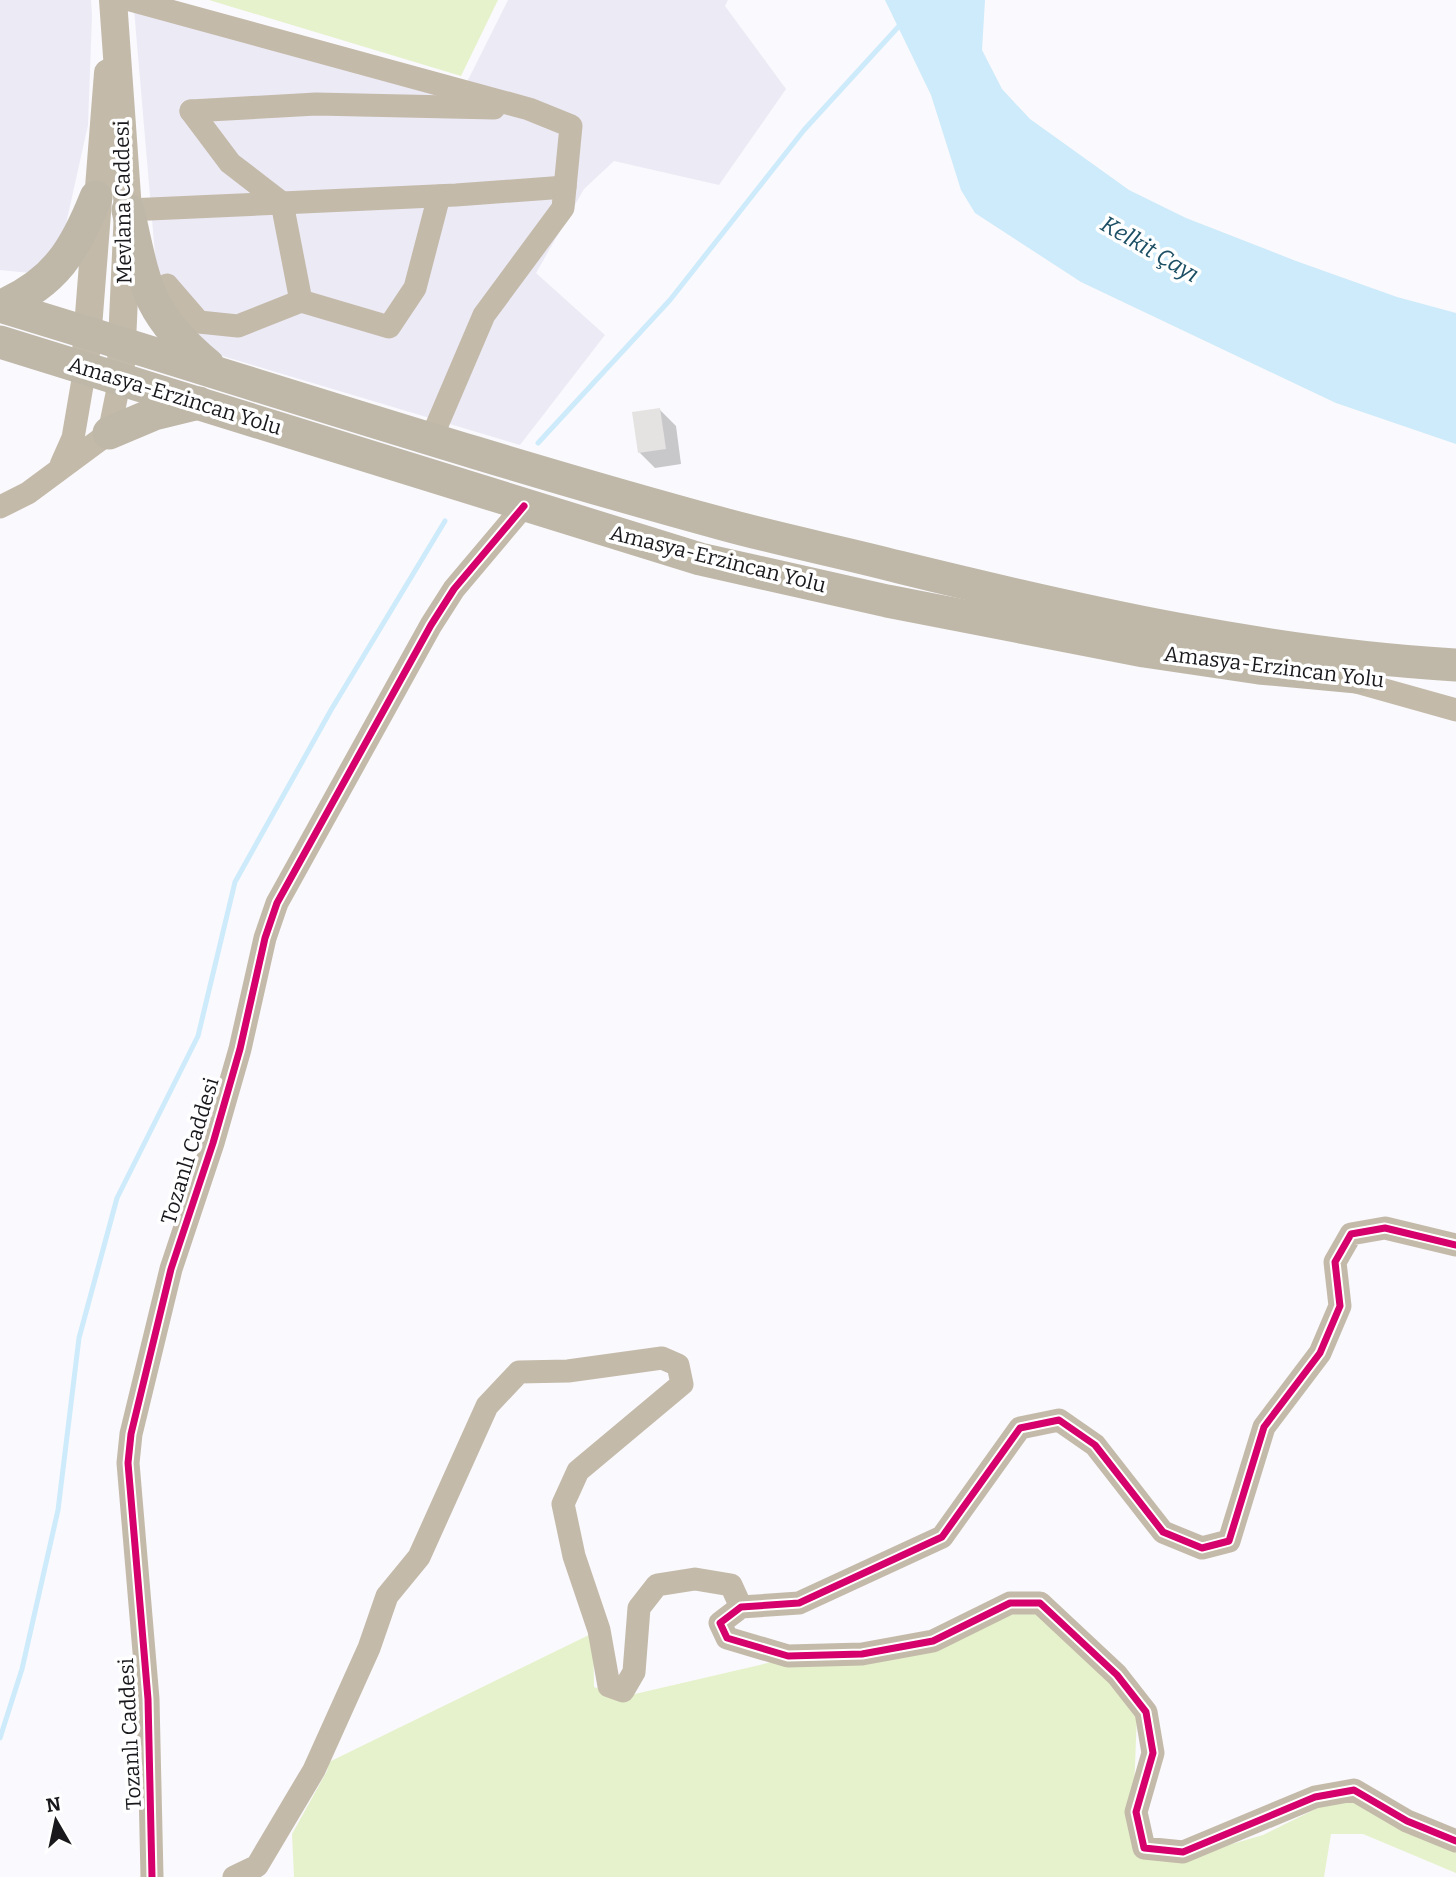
<svg xmlns="http://www.w3.org/2000/svg" width="1456" height="1877" font-family="Bitter,serif">
<style>
.built{fill:#eceaf5}
.green{fill:#e6f2cc}
.water{fill:#cdebfa}
.shadow{fill:#0003}
.lines{fill:none;stroke-linecap:round;stroke-linejoin:round}
.stream{stroke:#cdebfa;stroke-width:5}
.building{fill:#e5e3e2}
.minor{stroke:#c4baaa;stroke-width:23}
.major{stroke:#c3baaa;stroke-width:28}
.highway{stroke:#bfb8a9;stroke-width:33}
.cycleway-casing{stroke:#fff;stroke-width:11}
.cycleway{stroke:#d6006c;stroke-width:7}
.labels{text-anchor:middle;stroke-width:7;stroke-linejoin:round;paint-order:stroke}
.street-label{font-size:21px;fill:#19191d;stroke:#fff}
.water-label{font-size:23px;font-style:italic;fill:#1c4f64;stroke:#fff}
</style>
<rect width="100%" height="100%" fill="#faf9fd"/>
<g class="built">
<path d="M0,0H91L92,16L88,125L60,251L30,273L0,270Z"/>
<path d="M508,0H728L725,6L786,89L719,185L614,161L584,189L536,273L605,335L520,445L209,352L167,308L156,266L134,9L461,94Z"/>
</g>
<g class="green">
<path d="M209,0H498L461,76Z"/>
<path d="M1029,1608L1116,1688L1137,1713L1132,1843L1170,1862L1263,1835L1340,1797L1456,1848V1873L1363,1834H1331L1324,1877H294L292,1834L327,1771L329,1762L593,1633L594,1687L622,1697L785,1659L930,1646Z"/>
</g>
<path class="water" d="M885,0H985L982,50L1002,89L1030,119L1129,190L1186,218L1296,261L1397,297L1456,313V444L1336,403L1081,282L975,213L961,190L931,95Z"/>
<path class="shadow" d="M660,410L676,426L681,464L655,468L639,452Z"/>
<g class="lines">
<g class="stream">
<path d="M538,443L670,300L804,130L900,25"/>
<path d="M0,1738L22,1669L58,1510L79,1338L117,1198L198,1036L235,882L331,710L445,521"/>
</g>
</g>
<path class="building" d="M660,408L666,449L638,453L632,412Z"/>
<g class="lines">
<g class="minor">
<path d="M130,0L529,109L571,126L563,208L484,315L431,439"/>
<path d="M191,111L230,163L282,203L301,301L389,327L415,288L439,196"/>
<path d="M191,111L316,104L494,108"/>
<path d="M128,210L456,195L565,187"/>
<path d="M167,285L199,322L238,326L301,301"/>
<path d="M61,465L73,438L85,368"/>
<path d="M0,507L28,493L109,433L120,379"/>
<path d="M1342,678L1456,710"/>
<path d="M1456,1245L1385,1228L1351,1234L1335,1262L1340,1306L1320,1353L1264,1427L1229,1541L1202,1548L1163,1532L1095,1445L1059,1420L1020,1428L942,1537L799,1603L741,1607L720,1623L727,1638L788,1656L862,1654L933,1641L1010,1603H1040L1117,1675L1146,1712L1153,1753L1136,1812L1144,1848L1183,1852L1315,1797L1354,1790L1407,1821L1456,1841"/>
<path d="M152,1877L148,1699L128,1463L131,1434L171,1269L213,1143L240,1049L265,938L277,903L431,625L454,589L524,506"/>
<path d="M234,1877L257,1866L314,1770L369,1648L387,1596L419,1557L487,1406L519,1372L568,1371L662,1358L678,1365L682,1384L578,1471L563,1504L574,1556L599,1630L609,1686L623,1691L634,1672L639,1608L657,1585L695,1579L731,1585L741,1607"/>
</g>
<g class="major">
<path d="M113,0L128,210L121,364"/>
<path d="M86,353L108,73"/>
</g>
<g class="highway">
<path d="M128,210C145,285 146,313 208,365"/>
<path d="M0,306C241,379 480,458 723,524C781,540 841,552 899,567C1082,612 1268,654 1456,665"/>
<path d="M1,306C55,283 75,250 96,197"/>
<path d="M0,342L700,559L887,601L1144,651L1259,668L1357,677"/>
<path d="M109,433L154,414L199,403"/>
</g>
<defs>
<g id="cycleway">
<path d="M1456,1245L1385,1228L1351,1234L1335,1262L1340,1306L1320,1353L1264,1427L1229,1541L1202,1548L1163,1532L1095,1445L1059,1420L1020,1428L942,1537L799,1603L741,1607L720,1623L727,1638L788,1656L862,1654L933,1641L1010,1603H1040L1117,1675L1146,1712L1153,1753L1136,1812L1144,1848L1183,1852L1315,1797L1354,1790L1407,1821L1456,1841"/>
<path d="M152,1877L148,1699L128,1463L131,1434L171,1269L213,1143L240,1049L265,938L277,903L431,625L454,589L524,506"/>
</g>
</defs>
<use href="#cycleway" class="cycleway-casing"/>
<use href="#cycleway" class="cycleway"/>
</g>
<g class="labels">
<g class="street-label">
<text transform="translate(123 202) rotate(-91)" y="7">Mevlana Caddesi</text>
<text transform="translate(175 396) rotate(17)" y="7">Amasya-Erzincan Yolu</text>
<text transform="translate(718 559) rotate(14)" y="7">Amasya-Erzincan Yolu</text>
<text transform="translate(1274 667) rotate(7)" y="7">Amasya-Erzincan Yolu</text>
<text transform="translate(190 1151) rotate(-73)" y="7">Tozanlı Caddesi</text>
<text transform="translate(130 1734) rotate(-93)" y="7">Tozanlı Caddesi</text>
</g>
<g class="water-label">
<text transform="translate(1150 249) rotate(30)" y="8">Kelkit Çayı</text>
</g>
</g>
<g transform="translate(56 1821) rotate(351)" stroke="#ffffff" stroke-width="5" paint-order="stroke">
<path d="M0-5L12 26L0 18L-12 26Z" fill="#19191d"/>
<text y="-10" font-size="19" font-weight="bold" text-anchor="middle" fill="#19191d">N</text>
</g>
</svg>
